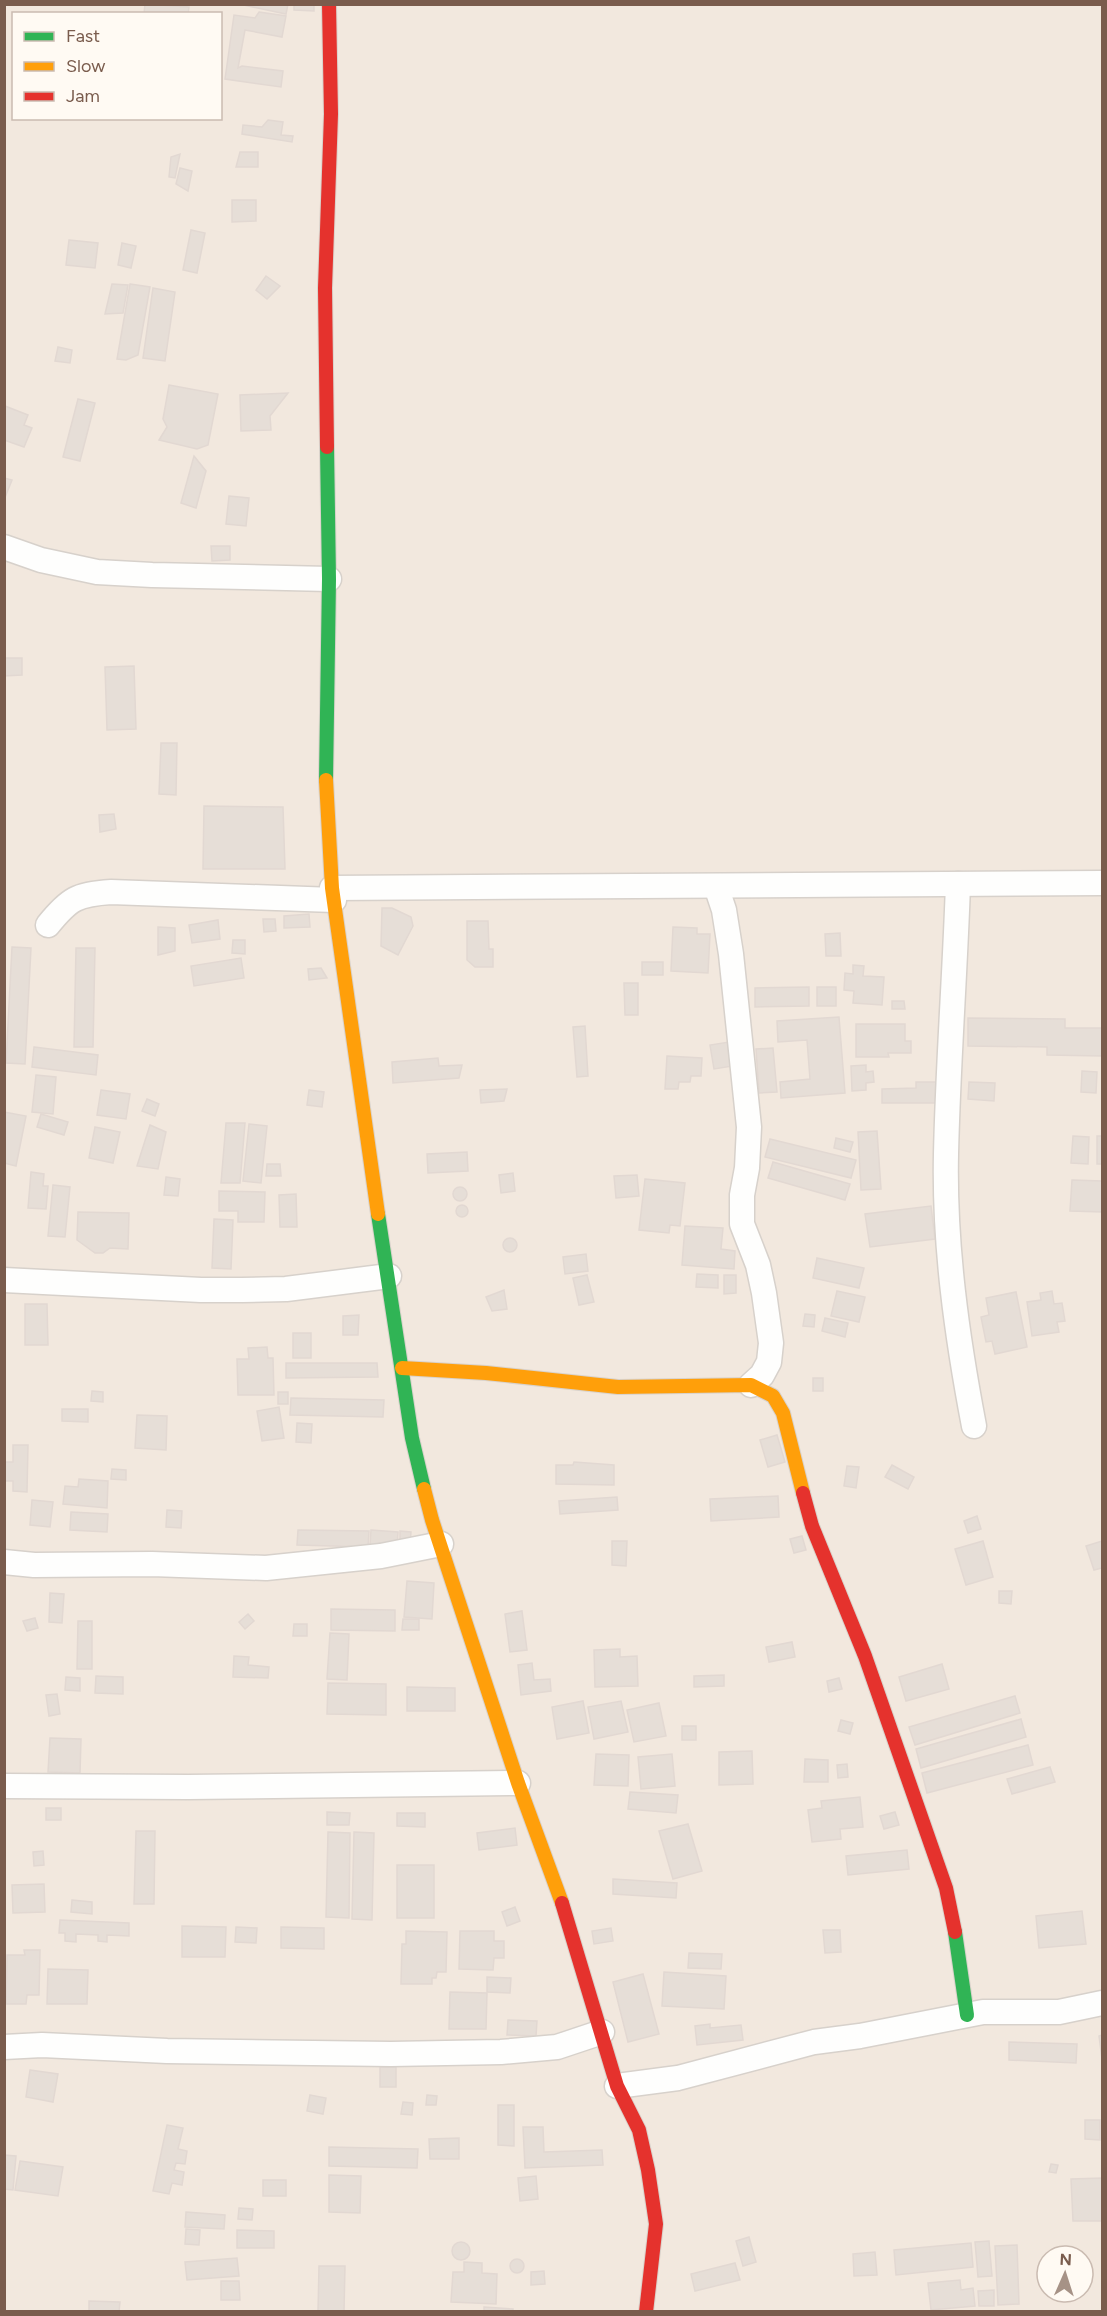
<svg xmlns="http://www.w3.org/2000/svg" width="1107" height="2316" font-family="Figtree,sans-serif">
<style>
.residential{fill:#f2e8de;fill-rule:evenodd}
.building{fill:#e6ded7;stroke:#e2d8d2;stroke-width:1.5}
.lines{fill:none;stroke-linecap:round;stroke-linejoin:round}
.street-casing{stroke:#d7d1cb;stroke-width:27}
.fast-casing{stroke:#d9d2cb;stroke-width:16}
.slow-casing{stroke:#d9d2cb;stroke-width:16}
.jam-casing{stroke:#d9d2cb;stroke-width:16}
.street{stroke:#fefefd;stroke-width:24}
.fast{stroke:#30b455;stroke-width:14}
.slow{stroke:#ff9f0a;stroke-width:14}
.jam{stroke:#e5322d;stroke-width:14}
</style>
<rect width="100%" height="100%" fill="#f9f5f0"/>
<path class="residential" d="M5,5H1102V2311H5ZM14,14H220V118H14ZM1047,2256H1083V2292H1047Z"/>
<g class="building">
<path d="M145,4L189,7L188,14H144Z"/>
<path d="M239,4H288L286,14Z"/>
<path d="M294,4H314V11L294,10Z"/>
<path d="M259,12L286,16L282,37L245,30L238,68L242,66L283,71L281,87L225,79L234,15L255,18Z"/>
<path d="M268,120L283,122L281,135L293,136L292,142L242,134L243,125L262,127Z"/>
<path d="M240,152H258V167H236Z"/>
<path d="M180,154L175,178L169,177L171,157Z"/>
<path d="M180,168L192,171L188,191L176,184Z"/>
<path d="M232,200H256V221L232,222Z"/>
<path d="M191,230L205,233L197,273L183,270Z"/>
<path d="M69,240L98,243L95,268L66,265Z"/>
<path d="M122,243L136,246L131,268L118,265Z"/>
<path d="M266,276L280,286L267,299L256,290Z"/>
<path d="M112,284L128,285L123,313L105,314Z"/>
<path d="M130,284L150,287L138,355L126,360L117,359Z"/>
<path d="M153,288L175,292L165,361L143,358Z"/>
<path d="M58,347L72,350L70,363L55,361Z"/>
<path d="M169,385L218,394L208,445L197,449L159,440L167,427L163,419Z"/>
<path d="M288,393L270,416L271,430L241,431L240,395Z"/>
<path d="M78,399L95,403L80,461L63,457Z"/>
<path d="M5,406L28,415L24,425L32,428L24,447L4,440Z"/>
<path d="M194,456L206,471L196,508L181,503Z"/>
<path d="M4,478L12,480L4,500Z"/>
<path d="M229,496L249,498L246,526L226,524Z"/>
<path d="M211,546H230V560L212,561Z"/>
<path d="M4,658H22V675L4,676Z"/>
<path d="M134,666L136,729L107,730L105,667Z"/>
<path d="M161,743H177L176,795L159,794Z"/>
<path d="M204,806L283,807L285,869H203Z"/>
<path d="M114,814L116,829L100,832L99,815Z"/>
<path d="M382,908H392L411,917L413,926L398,955L381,946Z"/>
<path d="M309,914L310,927L284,928V916Z"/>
<path d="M263,919H275L276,931L264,932Z"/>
<path d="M218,920L220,939L192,943L189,925Z"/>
<path d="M467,921H488L489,949H493V967H475L467,960Z"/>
<path d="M158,927L175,928V951L158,955Z"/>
<path d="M673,927L697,928V934H710L708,973L671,971Z"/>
<path d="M840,933L841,956H826L825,934Z"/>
<path d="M233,940H245V954L232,953Z"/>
<path d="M12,947L31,948L25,1064L6,1063Z"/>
<path d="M76,948H95L93,1047H74Z"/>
<path d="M241,958L244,978L194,986L191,966Z"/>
<rect x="642" y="962" width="21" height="13"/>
<path d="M853,965L864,966L863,976L884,977L882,1005L853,1003L854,991L844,990L845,973L853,974Z"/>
<path d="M321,968L327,978L309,980L308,969Z"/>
<path d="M624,983H638V1015H625Z"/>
<path d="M809,987V1006L755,1007V988Z"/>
<rect x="817" y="987" width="19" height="19"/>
<path d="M892,1001H904L905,1009H892Z"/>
<path d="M839,1017L845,1093L781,1098L780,1082L810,1079L807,1040L778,1042L777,1021Z"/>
<path d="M968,1018L1065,1019V1028H1102V1056L1047,1055V1047L968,1046Z"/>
<path d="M856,1024H905V1041H911V1053H888L889,1057H856Z"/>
<path d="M585,1026L588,1076L577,1077L573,1027Z"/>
<path d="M729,1042L733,1066L714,1069L710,1045Z"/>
<path d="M34,1047L98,1055L96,1075L32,1067Z"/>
<path d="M773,1048L777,1092L759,1093L756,1049Z"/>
<path d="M667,1056L702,1058L701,1076H691L690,1082H679L678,1089H665Z"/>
<path d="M438,1058L439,1066L462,1065L459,1078L393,1083L392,1062Z"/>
<path d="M866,1065V1072L873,1071L874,1082L866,1083V1090L852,1091L851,1066Z"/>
<path d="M1082,1071L1097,1072L1096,1093L1081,1092Z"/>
<path d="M36,1075L56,1077L53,1114L32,1112Z"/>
<path d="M916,1082H937L938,1103H882V1089L916,1088Z"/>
<path d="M969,1082L995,1083L994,1101L968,1099Z"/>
<path d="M507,1089L504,1101L481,1103L480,1090Z"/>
<path d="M101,1090L130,1094L126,1119L97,1115Z"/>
<path d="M309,1090L324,1092L322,1107L307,1105Z"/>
<path d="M147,1099L159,1104L155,1116L142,1111Z"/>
<path d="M4,1112L26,1116L16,1166L4,1163Z"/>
<path d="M41,1114L68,1122L64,1135L37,1127Z"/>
<path d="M226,1123H245L240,1183H221Z"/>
<path d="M249,1124L267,1126L261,1183L243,1181Z"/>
<path d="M150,1125L166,1132L158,1169L137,1166Z"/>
<path d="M95,1127L120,1132L113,1163L89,1158Z"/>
<path d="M877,1131L881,1189L861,1190L858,1132Z"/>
<path d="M1073,1136L1089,1137L1088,1164L1071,1163Z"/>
<rect x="1097" y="1136" width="5" height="28"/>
<path d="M836,1138L853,1142L850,1152L834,1148Z"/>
<path d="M770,1139L856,1160L851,1178L765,1157Z"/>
<path d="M467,1152L468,1171L428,1173L427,1154Z"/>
<path d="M773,1162L850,1184L845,1200L768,1178Z"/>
<path d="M267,1164H280L281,1176H266Z"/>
<path d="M31,1172L44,1174L43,1186H48L46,1209L28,1208Z"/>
<path d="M513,1173L515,1191L501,1193L499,1175Z"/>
<path d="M637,1175L639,1196L616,1198L614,1176Z"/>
<path d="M166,1177L180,1179L178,1196L164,1195Z"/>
<path d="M645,1179L685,1183L680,1226L670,1225L669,1233L639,1230Z"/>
<path d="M1072,1180L1102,1181V1212L1070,1211Z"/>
<path d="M53,1185L70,1187L65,1237L48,1236Z"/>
<circle cx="460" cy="1194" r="7"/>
<path d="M219,1191L265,1192L264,1222H238V1211H219Z"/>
<path d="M296,1194L297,1227H280L279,1195Z"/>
<circle cx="462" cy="1211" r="6"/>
<path d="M931,1206L935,1239L870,1247L865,1214Z"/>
<path d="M78,1212L129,1213L128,1249L110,1248L103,1253H95L77,1240Z"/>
<path d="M214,1219L233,1220L231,1269L212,1268Z"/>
<path d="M685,1226L723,1228L721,1249L735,1251L734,1269L682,1265Z"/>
<circle cx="510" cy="1245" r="7"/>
<path d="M586,1254L588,1271L565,1274L563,1257Z"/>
<path d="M817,1258L864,1268L859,1288L813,1278Z"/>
<path d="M697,1274L718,1275V1288L696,1287Z"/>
<path d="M587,1275L594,1302L579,1305L573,1278Z"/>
<path d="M724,1275H736V1293L724,1294Z"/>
<path d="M504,1290L507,1309L492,1311L486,1297Z"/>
<path d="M837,1291L865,1297L859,1322L831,1316Z"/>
<path d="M1052,1291L1054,1304L1062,1303L1065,1321L1057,1322L1059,1332L1032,1336L1027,1302L1041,1300L1040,1293Z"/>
<path d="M1016,1292L1027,1347L995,1354L992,1341L986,1342L981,1317L989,1315L986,1298Z"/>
<path d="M25,1304H47L48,1345H25Z"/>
<path d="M805,1314L815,1315L814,1327L803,1326Z"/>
<path d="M359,1315L358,1335H343V1316Z"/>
<path d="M825,1318L848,1323L845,1337L822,1331Z"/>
<rect x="293" y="1333" width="18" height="25"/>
<path d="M267,1347L268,1358H273L274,1395H238L237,1359H249L248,1348Z"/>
<path d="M286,1363H377L378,1377L286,1378Z"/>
<rect x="813" y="1378" width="10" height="13"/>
<path d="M92,1391L103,1392V1402L91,1401Z"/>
<rect x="278" y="1392" width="10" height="12"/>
<path d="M291,1398L384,1400L383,1417L290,1415Z"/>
<path d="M279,1407L284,1438L262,1441L257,1411Z"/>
<path d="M62,1409H88V1422L62,1421Z"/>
<path d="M137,1415L167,1416L166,1450L135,1448Z"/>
<path d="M297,1423L312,1424L311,1443L296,1442Z"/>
<path d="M777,1435L785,1462L768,1467L760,1440Z"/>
<path d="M13,1445H28L27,1492L13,1491V1481H4V1462H13Z"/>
<path d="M574,1462L614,1465V1485L556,1484V1465H573Z"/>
<path d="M892,1465L914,1477L908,1489L885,1477Z"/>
<path d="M847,1466L859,1467L856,1488L844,1486Z"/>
<path d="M112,1469L126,1470V1480L111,1479Z"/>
<path d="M79,1479L108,1481L107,1508L63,1504L65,1486L78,1487Z"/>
<path d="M778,1496L779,1517L711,1521L710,1499Z"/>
<path d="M617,1497L618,1510L560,1514L559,1501Z"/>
<path d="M32,1500L53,1502L50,1527L30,1525Z"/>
<path d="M167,1510L182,1511L181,1528L166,1527Z"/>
<path d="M71,1512L108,1514L107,1532L70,1530Z"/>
<path d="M977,1516L981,1529L968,1533L964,1521Z"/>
<path d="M298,1530L369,1531L368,1547L297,1545Z"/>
<path d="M371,1530L398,1532L397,1546L370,1545Z"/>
<path d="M400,1531L411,1532L410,1545L400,1544Z"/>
<path d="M802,1536L806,1550L794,1553L790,1539Z"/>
<path d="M612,1541H627L626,1566L612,1565Z"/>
<path d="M983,1541L993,1577L966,1585L955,1549Z"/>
<path d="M1102,1541V1568L1094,1570L1086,1546Z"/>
<path d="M407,1581L434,1583L432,1619L404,1617Z"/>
<path d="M999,1591H1012L1011,1604L999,1603Z"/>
<path d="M50,1593L64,1594L62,1623L49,1622Z"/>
<path d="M331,1609L395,1610V1631L331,1630Z"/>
<path d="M522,1611L527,1650L510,1652L505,1614Z"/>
<path d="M248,1614L254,1621L245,1629L239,1622Z"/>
<path d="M35,1618L38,1628L27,1631L23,1621Z"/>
<path d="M403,1619H419V1630H402Z"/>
<path d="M78,1621H92V1669H77Z"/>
<path d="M294,1624H307V1636H293Z"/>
<path d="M330,1633L349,1634L347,1680L327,1679Z"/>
<path d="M792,1642L795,1657L769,1662L766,1647Z"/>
<path d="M620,1649V1657L637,1656L638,1686L595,1687L594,1650Z"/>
<path d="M234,1656L249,1657L248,1665L269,1667L268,1678L233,1677Z"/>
<path d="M532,1663L534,1680L550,1679L551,1691L521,1695L518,1665Z"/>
<path d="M942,1664L949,1689L906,1701L899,1677Z"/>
<path d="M724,1675V1686L694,1687V1676Z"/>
<path d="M96,1676L123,1677V1694L95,1693Z"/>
<path d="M66,1677L80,1678V1691L65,1690Z"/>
<path d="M839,1678L842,1689L829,1692L827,1681Z"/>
<path d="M328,1683L386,1684V1715L327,1714Z"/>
<path d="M407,1687L455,1688V1711H407Z"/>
<path d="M57,1694L60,1714L49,1716L46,1695Z"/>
<path d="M1015,1696L1020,1713L915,1745L909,1727Z"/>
<path d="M583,1701L589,1733L557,1739L552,1707Z"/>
<path d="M621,1701L628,1732L594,1739L588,1707Z"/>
<path d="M659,1703L666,1736L634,1742L627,1710Z"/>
<path d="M1021,1719L1026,1737L921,1768L916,1749Z"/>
<path d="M841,1720L853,1723L850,1734L838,1731Z"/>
<rect x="682" y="1726" width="14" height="14"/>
<path d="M50,1738L81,1739L80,1773L48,1772Z"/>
<path d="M1028,1745L1033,1765L927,1793L922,1773Z"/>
<path d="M752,1751L753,1784L719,1785V1752Z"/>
<path d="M596,1754L629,1755L628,1786L594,1785Z"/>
<path d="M672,1754L675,1786L641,1789L638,1757Z"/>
<path d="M805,1759L828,1760V1782H804Z"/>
<path d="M847,1764L848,1777L838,1778L837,1765Z"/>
<path d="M1050,1767L1055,1782L1012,1794L1007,1779Z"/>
<path d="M630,1792L678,1795L676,1813L628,1809Z"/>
<path d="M860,1797L863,1827L840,1829L841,1839L812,1842L808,1810L822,1808L821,1801Z"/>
<rect x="46" y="1808" width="15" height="12"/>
<path d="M327,1812L350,1813L349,1825H327Z"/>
<path d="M895,1812L899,1825L884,1829L880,1816Z"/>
<path d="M397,1813H425V1827L397,1826Z"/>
<path d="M688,1824L702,1871L673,1879L659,1831Z"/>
<path d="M515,1828L517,1845L479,1850L477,1833Z"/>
<path d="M136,1831H155L154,1904H134Z"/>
<path d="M328,1832L350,1833L349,1918L326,1917Z"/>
<path d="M354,1832L374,1833L372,1920L352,1919Z"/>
<path d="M907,1850L909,1869L848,1875L846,1856Z"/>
<path d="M43,1851L44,1865L34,1866L33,1852Z"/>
<rect x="397" y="1865" width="37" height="53"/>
<path d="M613,1879L677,1883L676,1898L613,1894Z"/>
<path d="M44,1884L45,1912L13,1913L12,1885Z"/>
<path d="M72,1900L92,1902V1914L71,1912Z"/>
<path d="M515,1907L520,1921L507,1926L502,1912Z"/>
<path d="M1082,1911L1086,1944L1039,1948L1036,1916Z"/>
<path d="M60,1920L129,1923V1936L107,1935V1942L98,1941V1935L76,1934V1942L65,1941V1933H59Z"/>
<path d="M182,1926L226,1927L225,1957H182Z"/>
<path d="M236,1927L257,1928L256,1943L235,1942Z"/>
<path d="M281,1927L324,1928V1949L281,1948Z"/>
<path d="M611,1928L613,1941L594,1944L592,1931Z"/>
<path d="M823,1930H840L841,1952L825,1953Z"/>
<path d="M406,1931L447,1932L446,1972H437L436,1978H432V1984H401L402,1944H406Z"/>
<path d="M460,1931H494V1941H504V1958H494L493,1970L459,1969Z"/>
<path d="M24,1950H40L39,1995H27L26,2004H6L7,1955H25Z"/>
<path d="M689,1953L722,1954L721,1969L688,1968Z"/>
<path d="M48,1969L88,1970L87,2004H47Z"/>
<path d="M664,1972L726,1976L724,2009L662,2006Z"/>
<path d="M643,1974L659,2034L628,2042L613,1982Z"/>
<path d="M487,1977L511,1978L510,1993L487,1992Z"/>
<path d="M450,1992L487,1993L486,2029H449Z"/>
<path d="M508,2020L537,2021L536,2036L507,2035Z"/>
<path d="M710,2024V2028L741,2025L743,2040L697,2045L695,2026Z"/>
<path d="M1102,2035V2059L1099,2036Z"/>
<path d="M1009,2042L1077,2044L1076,2063L1009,2060Z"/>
<rect x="380" y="2067" width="16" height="20"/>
<path d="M30,2070L58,2074L53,2102L26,2097Z"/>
<path d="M310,2095L326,2098L323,2114L307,2111Z"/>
<path d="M427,2095L437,2096L436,2105H426Z"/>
<path d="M403,2102L413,2103L412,2115L401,2114Z"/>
<path d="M498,2105H514V2146L498,2145Z"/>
<path d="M1085,2120H1100V2140L1085,2139Z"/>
<path d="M167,2125L183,2128L178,2149L187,2151L185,2164L176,2163L174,2170L184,2172L182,2185L172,2183L169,2194L153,2191Z"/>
<path d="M523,2127H543L544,2152L602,2150L603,2165L525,2168Z"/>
<path d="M459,2138V2159H430L429,2139Z"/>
<path d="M329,2147L418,2149L417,2168L329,2166Z"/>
<path d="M4,2155L16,2156L13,2190L4,2189Z"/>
<path d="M20,2161L63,2167L58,2196L15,2190Z"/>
<path d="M1051,2164L1058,2165L1056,2173L1049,2172Z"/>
<path d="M329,2175L361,2176L360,2213L329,2212Z"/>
<path d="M536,2176L538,2199L520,2201L518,2178Z"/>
<path d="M1102,2178V2221H1073L1071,2179Z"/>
<rect x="263" y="2180" width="23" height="16"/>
<path d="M239,2208L253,2209L252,2220L238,2219Z"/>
<path d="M186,2212L225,2215L224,2229L185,2227Z"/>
<path d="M186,2229L200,2230L199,2245L185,2244Z"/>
<path d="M237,2230L274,2231V2248H237Z"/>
<path d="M749,2237L756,2262L743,2266L736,2241Z"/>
<path d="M989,2241L992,2276L978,2277L975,2242Z"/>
<circle cx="461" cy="2251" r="9"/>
<path d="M971,2243L973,2267L896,2275L894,2250Z"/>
<path d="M1017,2245L1019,2304L998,2305L995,2246Z"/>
<path d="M875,2252L877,2275L854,2276L853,2254Z"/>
<path d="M237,2258L239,2276L187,2280L185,2262Z"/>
<circle cx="517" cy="2266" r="7"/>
<path d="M464,2262L482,2263V2273L497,2274L496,2304L451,2302L453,2272H464Z"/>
<path d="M735,2263L740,2280L695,2291L691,2274Z"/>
<path d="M319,2266H345L344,2312H318Z"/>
<path d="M544,2271L545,2284L531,2285V2272Z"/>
<path d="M960,2280L961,2290L973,2288L975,2306L931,2310L928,2283Z"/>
<path d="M221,2281H239L240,2300H221Z"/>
<path d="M994,2290V2306H979L978,2291Z"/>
<path d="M89,2301L120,2302L119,2312H89Z"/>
<path d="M484,2307L513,2309V2312H484Z"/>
</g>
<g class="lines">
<defs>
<g id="street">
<path d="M4,547L41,560L97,572L152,575L329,579"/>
<path d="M958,884C955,974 948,1064 946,1154C944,1245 957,1337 974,1426"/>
<path d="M716,886L724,910L731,954L749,1127L747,1168L742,1195V1224L758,1265L764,1293L771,1343L769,1362L762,1375L751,1385"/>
<path d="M332,888L1102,883"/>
<path d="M48,925C69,899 77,894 111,892L334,900"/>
<path d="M4,1280L201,1290H242L286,1289L389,1276"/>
<path d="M4,1562L34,1565L152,1564L266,1568L381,1556L441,1544"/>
<path d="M4,1786L188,1787L518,1783"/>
<path d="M4,2047L42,2045L167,2051L391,2054L501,2052L557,2047L602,2032"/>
<path d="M617,2086L678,2078L814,2042L860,2036L983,2012H1059L1102,2003"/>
</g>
<g id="fast">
<path d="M326,780L329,579L327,447"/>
<path d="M378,1214L412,1438L424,1489"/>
<path d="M955,1932L967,2015"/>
</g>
<g id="slow">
<path d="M326,780L332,888L378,1214"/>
<path d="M402,1368L486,1373L618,1387L751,1385L773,1396L783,1413L803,1493"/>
<path d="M424,1489L432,1520L518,1783L562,1903"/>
</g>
<g id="jam">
<path d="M327,447L325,288L331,114L329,4"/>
<path d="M803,1493L812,1526L865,1656L946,1888L955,1932"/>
<path d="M562,1903L617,2086L639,2130L648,2170L656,2224L646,2312"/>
</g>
</defs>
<use href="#street" class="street-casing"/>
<use href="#fast" class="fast-casing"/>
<use href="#slow" class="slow-casing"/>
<use href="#jam" class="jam-casing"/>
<use href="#street" class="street"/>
<use href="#fast" class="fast"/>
<use href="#slow" class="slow"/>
<use href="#jam" class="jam"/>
</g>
<rect width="1107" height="2316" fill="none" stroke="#7a5c4d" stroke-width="12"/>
<rect x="12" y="12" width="210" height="108" fill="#fffaf3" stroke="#cabbb1" stroke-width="1.5"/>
<rect x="24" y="32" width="30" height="9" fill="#30b455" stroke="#cabbb1" stroke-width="1.5"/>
<text x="66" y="42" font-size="18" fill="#7a5c4d">Fast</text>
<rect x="24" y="62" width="30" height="9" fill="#ff9f0a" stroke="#cabbb1" stroke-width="1.5"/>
<text x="66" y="72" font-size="18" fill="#7a5c4d">Slow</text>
<rect x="24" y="92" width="30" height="9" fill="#e5322d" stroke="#cabbb1" stroke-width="1.5"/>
<text x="66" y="102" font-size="18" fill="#7a5c4d">Jam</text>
<g transform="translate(1065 2274) rotate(3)"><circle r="28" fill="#fffaf3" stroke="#cabbb1" stroke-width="1.5"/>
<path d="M0-4.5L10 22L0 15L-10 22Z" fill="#a69286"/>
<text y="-9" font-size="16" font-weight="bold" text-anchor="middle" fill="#7a5c4d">N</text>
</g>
</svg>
